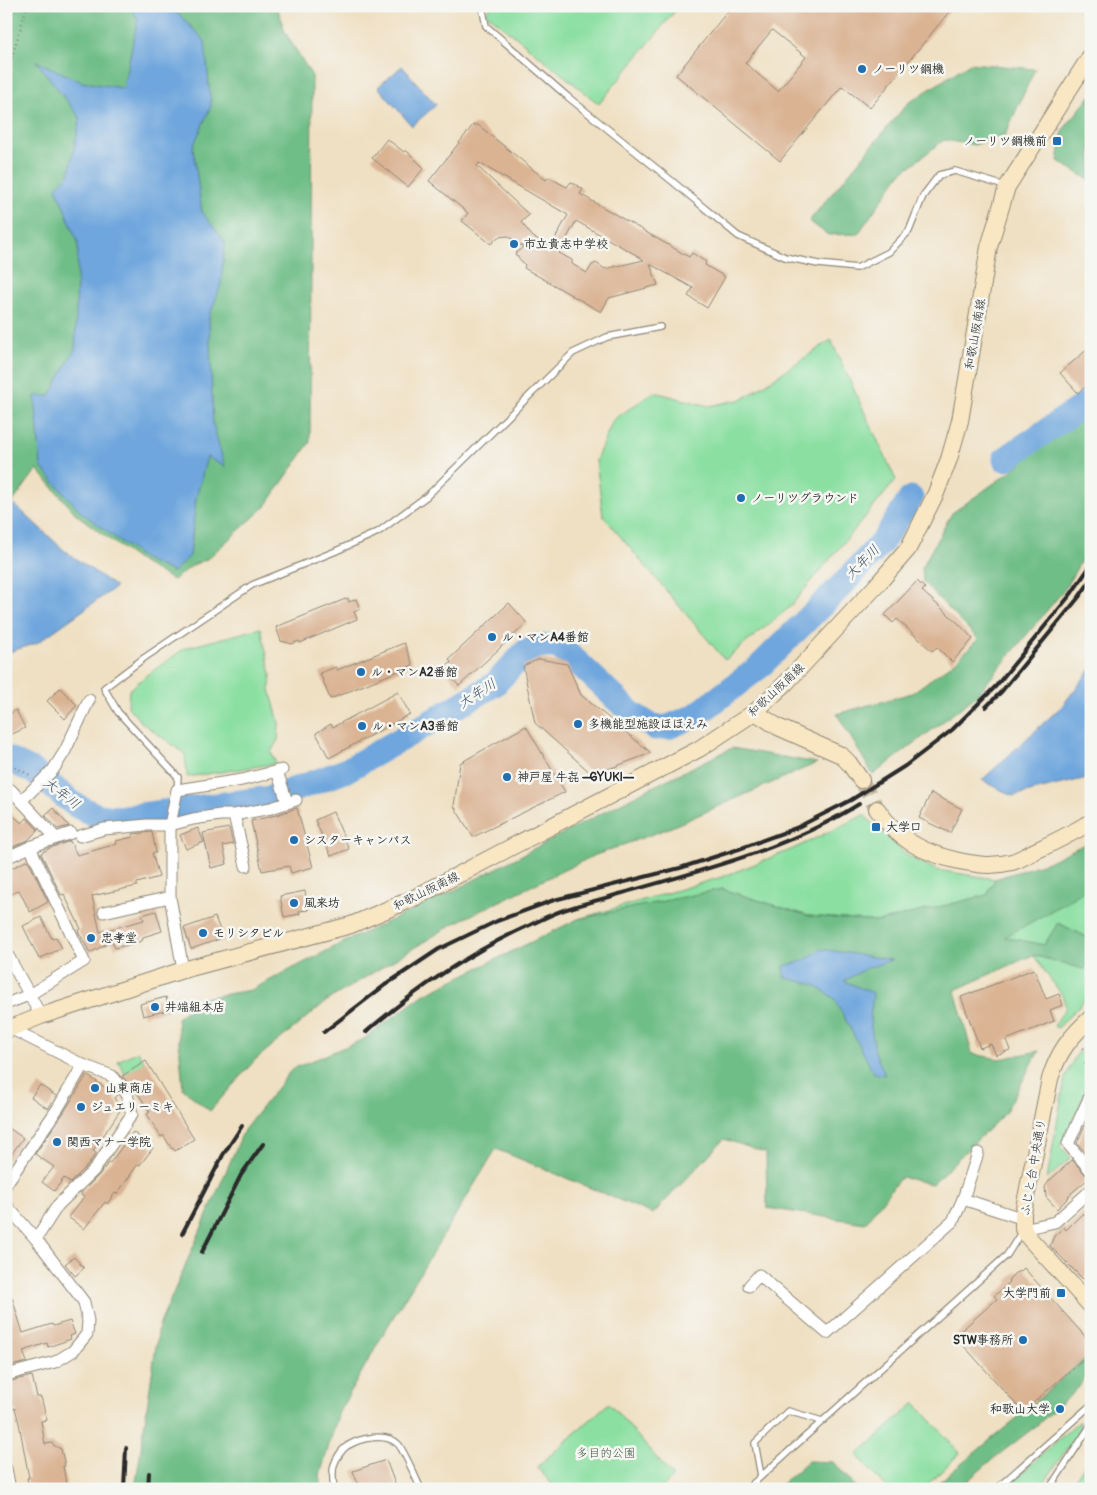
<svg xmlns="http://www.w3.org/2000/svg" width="1097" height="1495" font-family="Pangolin,'Klee One',sans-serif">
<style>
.green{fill:#8adfa1;stroke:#5a8566}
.forest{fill:#6fbe87;stroke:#4d7459}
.water{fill:#6ea6dd;stroke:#4c6884}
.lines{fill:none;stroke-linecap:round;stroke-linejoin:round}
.river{stroke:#6ea6dd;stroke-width:25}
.building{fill:#dab393;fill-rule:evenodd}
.secondary-tunnel{stroke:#c8bca5;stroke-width:16;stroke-dasharray:16 8;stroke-linecap:butt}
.lane-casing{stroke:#8d8677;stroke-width:8}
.street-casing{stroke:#8d8677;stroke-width:13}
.secondary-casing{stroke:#8d8677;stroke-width:18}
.path{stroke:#8d8677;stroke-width:2.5;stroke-dasharray:1 4;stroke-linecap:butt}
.lane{stroke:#fff;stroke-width:5.5}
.street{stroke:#fff;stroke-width:11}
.secondary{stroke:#f9e7c3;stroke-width:16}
.rail{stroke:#2b2b2b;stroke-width:4}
.poi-dot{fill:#1f6fb2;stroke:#f6f6f2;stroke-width:2}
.labels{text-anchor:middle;stroke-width:5;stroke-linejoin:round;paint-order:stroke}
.poi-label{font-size:12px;font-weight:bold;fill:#2b2b2b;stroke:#f6f6f2;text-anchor:start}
.street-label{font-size:12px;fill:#2b2b2b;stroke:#f6f6f2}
.park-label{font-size:12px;fill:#435848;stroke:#f6f6f2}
.water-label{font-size:14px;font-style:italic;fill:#425669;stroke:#f6f6f2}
</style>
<rect width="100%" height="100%" fill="#f6f6f2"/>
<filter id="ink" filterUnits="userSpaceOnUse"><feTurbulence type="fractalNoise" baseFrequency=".02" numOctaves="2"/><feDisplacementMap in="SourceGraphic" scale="10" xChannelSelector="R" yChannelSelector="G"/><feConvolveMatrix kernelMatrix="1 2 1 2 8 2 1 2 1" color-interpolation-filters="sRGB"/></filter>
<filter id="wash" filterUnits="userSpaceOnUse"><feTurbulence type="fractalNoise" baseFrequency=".0096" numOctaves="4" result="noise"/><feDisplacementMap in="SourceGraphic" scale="20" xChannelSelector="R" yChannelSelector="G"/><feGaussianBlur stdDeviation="1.12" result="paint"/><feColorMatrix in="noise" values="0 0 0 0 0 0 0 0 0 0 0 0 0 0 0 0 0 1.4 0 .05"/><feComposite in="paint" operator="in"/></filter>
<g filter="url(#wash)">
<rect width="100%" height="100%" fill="#efe0c3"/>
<g class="green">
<path d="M491,6H679L599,104L486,13Z"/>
<path d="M831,340L896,480L790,607L725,660L603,516L596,460L613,420L654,392L709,406L743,399Z"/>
<path d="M261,628L271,674L270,689L279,723L278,740L271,752L275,761L274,764L187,777L185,754L141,722L128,707L129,690L147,675L185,648Z"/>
<path d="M864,815L907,855L936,870L995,879L987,895L878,922L809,916L722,889L578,919L722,877L793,849Z"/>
<path d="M1091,886V939L1058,923L1044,945L1004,937L1063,904Z"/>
<path d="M1033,955L1084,969L1091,956V993L1058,1028L1054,1026L1066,1007L1062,995Z"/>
<path d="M1086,1043L1091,1049V1081L1060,1147L1071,1158L1047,1179L1065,1078L1075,1057Z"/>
<path d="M138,1051L145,1064L126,1076L118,1061Z"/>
<path d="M609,1403L673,1477L661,1489H556L537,1467Z"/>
<path d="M915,1403L960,1453L923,1489H887L857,1455Z"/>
<path d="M1080,1420L1079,1430L1040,1489H1004Z"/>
<path d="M1091,1455V1489H1069Z"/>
</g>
<g class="forest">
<path d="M6,6H277L285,32L312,76L310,442L266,506L207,559L193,565L173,580L139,561L77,515L37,469L10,506L6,508Z"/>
<path d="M970,63L1035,69L1005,135L974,145L944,140L900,174L858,234L828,235L809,221L907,104Z"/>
<path d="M1091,95V181L1058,161L1063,130Z"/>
<path d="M1091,407V544L1064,590L975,697L873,775L837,714L912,693L956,661L978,639L923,582L922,567L952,513L1010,472Z"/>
<path d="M732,748L817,763L669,828L593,856L455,923L328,1000L255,1060L210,1111L183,1089L177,1018L203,998L251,990L340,944L453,891L648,789Z"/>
<path d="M1091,841V886L1063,904L1005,937L1044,945L1058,923L1091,939V956L1084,969L1033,955L955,990L972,1054L1000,1059L1039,1051L1005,1113L932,1184L901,1177L865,1223L767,1208L766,1153L724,1139L653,1214L496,1149L386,1329L339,1412L320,1475L322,1489H135L159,1326L244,1130L292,1069L364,1039L423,995L578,919L722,889L809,916L878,922L987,895L995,879L1048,862Z"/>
<path d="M1091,1353V1369L1076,1390L1036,1426L993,1459L958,1489H931L1024,1412Z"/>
<path d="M808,1461L833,1462L858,1489H776Z"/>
</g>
<g class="water">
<path d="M129,6H171L205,41L211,106L193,147L202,212L225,242L221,285L209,317L213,424L225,467L207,457L196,498L190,556L173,572L144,559L82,513L41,467L35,396H50L75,349L78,243L56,187L69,174L80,118L36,61L82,82L123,88L138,19Z"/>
<path d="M402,66L436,105L412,126L378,87Z"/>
<path d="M15,505L65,551L116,587L37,643L6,653V510Z"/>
<path d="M1091,669V777L1013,796L982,780L1062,706Z"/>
<path d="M821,949L892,960L865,969L844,981L873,993L870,1020L875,1052L885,1075L874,1073L834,998L814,985L784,977V966L803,961Z"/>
</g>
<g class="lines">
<g class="river">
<path d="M1005,459L1091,400"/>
<path d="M6,758L34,772L75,805L98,816L118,818L271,798L345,771L417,730L495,684L525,652L537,646H557L573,658L631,713L655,728L668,727L695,716L758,668L847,580L883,541L911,498"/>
</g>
</g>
<g id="blocks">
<g class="building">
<path d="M732,6H954L870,108L842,86L780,161L676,75ZM772,30L806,57L778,91L745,63Z"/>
<path d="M473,125H478L546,180L548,177L567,187L571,182L583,189L580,194L689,257L692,253L706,262L705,265L725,277L707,308L688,296L693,288L650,264L658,285L609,298L601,312L524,268L525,265L515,254L523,247L508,236L498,237L491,244L462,221L468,213L429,181ZM479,163L568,215L551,246L533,237L521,222L529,215L477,166ZM576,221L638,256L644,260L605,269L596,263L592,265L587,273L572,264V260L559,253Z"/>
<path d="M387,139L404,152L406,150L424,168L408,187L372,158Z"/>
<path d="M1091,346V382L1078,393L1060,373Z"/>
<path d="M917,581L925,588L922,591L958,623L973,639L952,662L937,647L932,651L897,619L893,623L885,615Z"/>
<path d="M348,598L349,602L356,599L360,609L354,612L357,619L300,643L299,641L292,644L281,641L276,627Z"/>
<path d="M509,603L527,623L459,686L443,668L451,663L449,659Z"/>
<path d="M404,643L413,665L330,699L320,673L336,667L337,670Z"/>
<path d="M539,659L567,664L581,695L651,753L593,775L535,723L523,666Z"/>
<path d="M60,688L77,705L65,719L47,701Z"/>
<path d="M398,692L410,714L329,758L316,733L331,724L333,727Z"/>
<path d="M16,710L25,728L6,737V716Z"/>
<path d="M526,726L565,792L473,837L454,806L460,763Z"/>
<path d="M931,793L962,809L950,833L919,818Z"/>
<path d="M53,808L69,826L58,829L45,815Z"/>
<path d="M297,808L313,867L291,873L289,866L262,871L251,821L276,815Z"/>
<path d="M6,810L22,823L27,818L38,830L28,840L6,850Z"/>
<path d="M333,812L349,849L331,856L315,820Z"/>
<path d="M198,828L204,842L186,849L180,835Z"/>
<path d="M229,828L233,844L223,846L227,864L211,868L203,833Z"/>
<path d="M152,832L156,853H152L159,877L137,883V886L92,896L100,932L144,920L142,915L156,911L162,931L143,937L142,941L115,948L112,941L90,953L78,931L81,929L64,894L61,895L41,853L50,848L70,841L77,855L117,844L116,841L133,837V834Z"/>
<path d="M28,860L48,902L30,912L19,890L6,897V871Z"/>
<path d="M305,891L308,910L299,911L300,914L284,917L280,896Z"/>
<path d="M41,917L52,939L56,937L62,948L39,959L23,926Z"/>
<path d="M215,917L223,938L191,949L184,928Z"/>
<path d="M1034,969L1046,999L1059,994L1063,1005L1050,1010L1054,1021L1006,1040L1010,1050L996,1055L991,1044L980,1048L961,997Z"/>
<path d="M166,997L169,1010L143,1016L140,1004Z"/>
<path d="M146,1061L194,1139L175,1151L173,1148L172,1149L163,1135L161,1137L147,1114L150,1112L133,1086L131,1087L122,1076Z"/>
<path d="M87,1075L109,1090L111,1087L118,1095L114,1098L121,1109L93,1151L96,1153L88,1165L70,1183L64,1178L54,1191L42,1182L54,1167L35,1154L64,1112Z"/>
<path d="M40,1085L56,1096L48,1109L31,1097Z"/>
<path d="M1091,1118V1159L1077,1143L1085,1125Z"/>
<path d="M6,1126L23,1138L6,1162Z"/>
<path d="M133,1132L153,1148L140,1165L138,1164L117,1194L115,1193L107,1204L105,1202L84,1229L68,1217L84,1197L81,1195L82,1192L99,1175L109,1162L110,1163Z"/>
<path d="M1072,1160L1089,1178L1068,1196L1069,1197L1057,1209L1046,1197L1045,1187L1049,1181Z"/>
<path d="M1091,1209V1271L1083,1279L1050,1246L1054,1236L1064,1227L1066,1230L1083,1213L1085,1215Z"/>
<path d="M74,1257L84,1268L75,1276L65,1264Z"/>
<path d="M1024,1268L1091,1343V1352L1023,1412L955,1336L997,1299L994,1296L1008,1284L1009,1279L1015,1273L1021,1271Z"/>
<path d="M9,1288L23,1333L52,1324L53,1326L70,1321L75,1334L70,1336L71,1339L48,1347L47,1343L23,1351L27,1362L6,1367V1289Z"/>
<path d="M32,1376L37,1397H41L47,1420L41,1421L45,1444L52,1443L53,1445L61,1449L65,1466H63L67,1489H29L27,1478H29L19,1423L15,1408L13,1409L7,1382Z"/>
<path d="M386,1460L397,1489H360L353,1471Z"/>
</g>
</g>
</g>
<g filter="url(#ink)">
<use href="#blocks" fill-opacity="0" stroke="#8d8677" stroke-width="1"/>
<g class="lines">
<path class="secondary-tunnel" d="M861,780L877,809"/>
<defs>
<g id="lane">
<path d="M482,6L486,26L568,97L672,181L738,236L785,257L818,264L857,268L889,252L909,231L923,196L939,175L955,171L1005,186"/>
<path d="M177,790L178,777L118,712L104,688L144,658L252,585L336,551L378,532L427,496L573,353L607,337L660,327"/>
<path d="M761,1476L755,1443L788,1411L822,1421"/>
<path d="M334,1489C333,1482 332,1472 334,1465C336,1459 341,1450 347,1446C360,1438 386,1432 398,1444C404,1450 416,1479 421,1489"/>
<path d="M747,1489L1007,1255L1022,1231"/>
<path d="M996,1489L1091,1405"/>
<path d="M1049,1489L1091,1425"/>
</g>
<g id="street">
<path d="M277,771L287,802"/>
<path d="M6,787L11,790L56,838"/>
<path d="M21,801L53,770L65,751L89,700"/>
<path d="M234,815L246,866"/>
<path d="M80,836L104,829L147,825H170L193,819L220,815H234L271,808L296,800"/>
<path d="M6,858L30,847L71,833"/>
<path d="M104,912L170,897"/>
<path d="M6,952L41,1016"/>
<path d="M183,970L170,897V825L177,790L242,780L282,770"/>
<path d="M6,1004L29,995L84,961L30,847"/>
<path d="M1091,1094L1068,1144L1091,1171"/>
<path d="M6,1184L58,1108L83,1065"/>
<path d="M963,1199L1024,1219"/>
<path d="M6,1205L36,1239L58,1205L94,1170L132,1114L127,1094L112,1076L83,1065L10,1028"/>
<path d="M1023,1229L1055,1222L1091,1190"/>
<path d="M749,1286L759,1275L827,1333L953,1221L963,1199L978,1153"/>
<path d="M6,1375L55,1362L73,1351L87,1334L88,1321L84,1302L36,1239"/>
<path d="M6,1469L10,1489"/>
</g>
<g id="secondary">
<path d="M755,712L778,727L841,755L849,763L861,780"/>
<path d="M877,809C898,840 923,853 959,861C979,865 992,867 1012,862C1019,860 1026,856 1033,852C1053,843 1072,833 1091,822"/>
<path d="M1091,1018C1070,1037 1058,1052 1050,1079L1023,1213V1229L1029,1238L1091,1306"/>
<path d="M6,1030L41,1016L183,970L351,925L412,899L699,749L755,712L786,683L876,586L908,549L936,493L949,459L960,421L989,247L1007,187L1091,55"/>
</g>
</defs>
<use href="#lane" class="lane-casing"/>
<use href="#street" class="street-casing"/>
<use href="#secondary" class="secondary-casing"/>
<g class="path">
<path d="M6,77L27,6"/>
<path d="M6,763L32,776"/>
<path d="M1083,1048L1090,1055L1085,1061V1067L1091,1069"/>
</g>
<use href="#lane" class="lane"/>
<use href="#street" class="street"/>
<use href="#secondary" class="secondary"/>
<g class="rail">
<path d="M986,707L1002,691L1079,597L1091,580"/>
<path d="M324,1032L385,985L439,949L497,921L554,900L680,868L739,849L796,828L851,800L905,766L952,730L996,686L1071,594L1091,565"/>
<path d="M366,1032C416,989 470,952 530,925C540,920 550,915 561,911C580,904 600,900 619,894C700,871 788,849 859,804"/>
<path d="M182,1234L223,1155L242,1126"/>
<path d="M202,1252L241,1175L263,1144"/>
<path d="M124,1489L126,1448"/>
<path d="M148,1489L149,1473"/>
</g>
</g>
</g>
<g class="poi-dot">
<circle cx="862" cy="69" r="5"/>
<rect x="1052" y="136" width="10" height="10" rx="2.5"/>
<circle cx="514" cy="244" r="5"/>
<circle cx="741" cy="498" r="5"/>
<circle cx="492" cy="637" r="5"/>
<circle cx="361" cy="672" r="5"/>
<circle cx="578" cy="724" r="5"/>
<circle cx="362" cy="726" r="5"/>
<circle cx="507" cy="777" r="5"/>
<rect x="871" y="822" width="10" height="10" rx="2.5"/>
<circle cx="294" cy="840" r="5"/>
<circle cx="294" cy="903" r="5"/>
<circle cx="203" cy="933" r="5"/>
<circle cx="91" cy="938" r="5"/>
<circle cx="155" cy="1007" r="5"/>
<circle cx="95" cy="1088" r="5"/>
<circle cx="81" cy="1107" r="5"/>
<circle cx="57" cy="1142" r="5"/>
<rect x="1056" y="1288" width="10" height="10" rx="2.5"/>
<circle cx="1023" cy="1340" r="5"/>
<circle cx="1060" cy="1409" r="5"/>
</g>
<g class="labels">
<g class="poi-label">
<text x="872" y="73">ノーリツ鋼機</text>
<text x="1047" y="145" text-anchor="end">ノーリツ鋼機前</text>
<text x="524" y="248">市立貴志中学校</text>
<text x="751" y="502">ノーリツグラウンド</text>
<text x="502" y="641">ル・マンA4番館</text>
<text x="371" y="676">ル・マンA2番館</text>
<text x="588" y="728">多機能型施設ほほえみ</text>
<text x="372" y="730">ル・マンA3番館</text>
<text x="517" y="781">神戸屋 牛㐂 ―GYUKI―</text>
<text x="886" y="831">大学口</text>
<text x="304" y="844">シスターキャンパス</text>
<text x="304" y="907">風来坊</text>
<text x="213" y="937">モリシタビル</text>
<text x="101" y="942">忠孝堂</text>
<text x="165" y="1011">井端組本店</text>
<text x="105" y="1092">山東商店</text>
<text x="91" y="1111">ジュエリーミキ</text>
<text x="67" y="1146">関西マナー学院</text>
<text x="1051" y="1297" text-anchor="end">大学門前</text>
<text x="1013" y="1344" text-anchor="end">STW事務所</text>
<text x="1050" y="1413" text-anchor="end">和歌山大学</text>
</g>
<g class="street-label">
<text transform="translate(975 334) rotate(-80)" y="4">和歌山阪南線</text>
<text transform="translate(776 690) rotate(-43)" y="4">和歌山阪南線</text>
<text transform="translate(426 891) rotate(-26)" y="4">和歌山阪南線</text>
<text transform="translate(1033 1167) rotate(-80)" y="4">ふじと台 中央通り</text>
</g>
<g class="park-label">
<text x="606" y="1457">多目的公園</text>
</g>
<g class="water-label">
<text transform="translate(862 562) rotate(-46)" y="5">大年川</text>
<text transform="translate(477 693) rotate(-33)" y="5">大年川</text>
<text transform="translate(62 793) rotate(37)" y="5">大年川</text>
</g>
</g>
<rect width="1097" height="1495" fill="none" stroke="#f6f6f2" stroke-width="25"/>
</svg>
